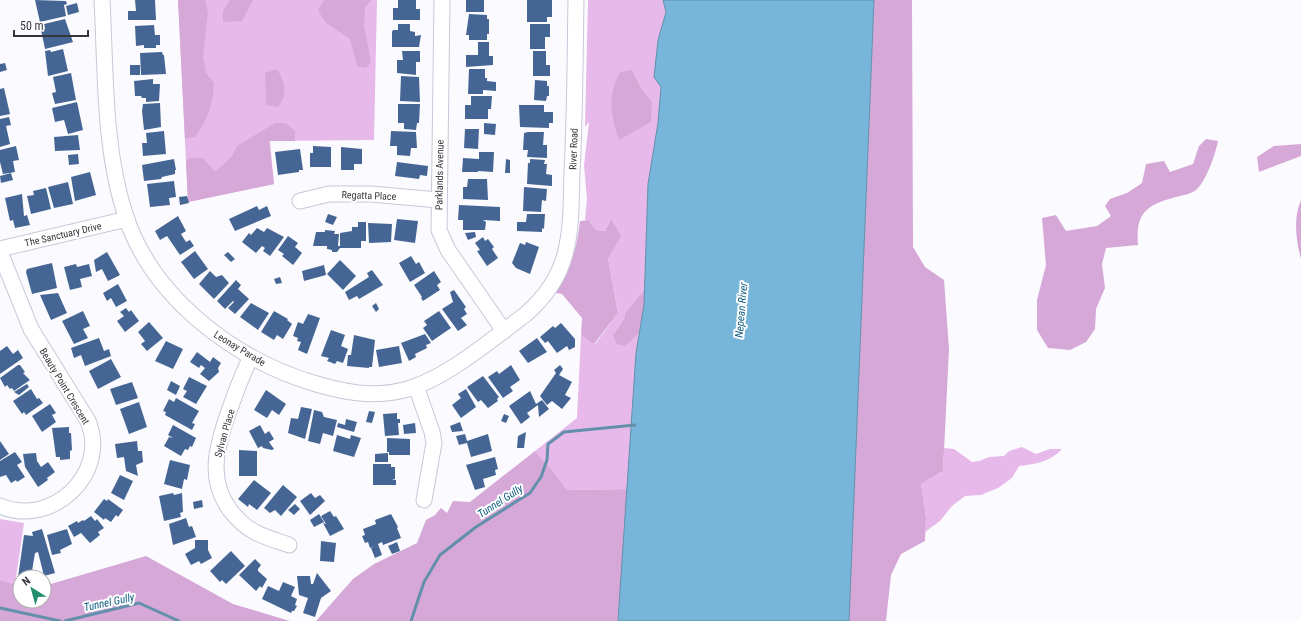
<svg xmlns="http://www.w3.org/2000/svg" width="1301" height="621" font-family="'Roboto Condensed',sans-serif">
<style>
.green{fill:#e7b9ea;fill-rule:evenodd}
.forest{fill:#d6a8d8}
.water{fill:#77b6da;stroke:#638fab}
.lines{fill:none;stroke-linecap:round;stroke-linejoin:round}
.stream{stroke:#638fab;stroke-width:3}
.building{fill:#456694}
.minor-casing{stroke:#c5c8d8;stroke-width:17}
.minor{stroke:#fff;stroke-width:15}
.labels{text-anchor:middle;stroke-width:4;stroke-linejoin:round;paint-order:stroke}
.street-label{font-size:10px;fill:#35353c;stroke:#fff}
.water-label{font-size:11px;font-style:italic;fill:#0d5d80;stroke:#fff}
</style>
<rect width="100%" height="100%" fill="#fbfbff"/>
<g class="green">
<path d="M178,0H377L374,140L270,141L274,184L188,202Z"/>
<path d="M588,0H663L666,12L658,40L654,77L661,87L658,123L648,184L645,289L625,313V317L613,335L639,333L636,353L628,489L567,490L554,472L535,451L577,418L581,335L595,344L618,313L608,258L611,219L605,231L596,230L589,220H585L587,199L584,165L589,122L585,127ZM632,70L642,89L652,101L632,132L619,140Z"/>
<path d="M1022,447L1036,454L1050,449H1062C1050,462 1036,464 1019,466L1012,478L998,488L981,495L965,496L952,506L940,521L925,532L926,517L921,484L943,471L944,448L954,449L972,462L979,461L989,457L1004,456L1009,451Z"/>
<path d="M0,519L24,523L15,585L0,580Z"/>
</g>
<g class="forest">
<path d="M178,0H205L208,13L203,57L206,73L214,83C213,104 208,120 195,137L185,139Z"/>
<path d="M230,0H253L242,21L223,22V11Z"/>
<path d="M324,0H371L365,8L364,25L371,62L366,68L357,66L350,39L325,22L318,10Z"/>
<path d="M874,0H912L913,247L925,267L944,280L949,349L943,471L921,484L926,517L925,541L901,554L891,575L886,621H849Z"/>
<path d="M277,69C285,83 288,94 278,107L266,105L265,73Z"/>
<path d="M632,70L642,89L652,101L651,122L619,140C611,114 607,97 620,72Z"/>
<path d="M275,123H286L295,131V141H269L274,184L188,202L186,161L189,158H203L215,172L232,156L237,146Z"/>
<path d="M1206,139L1218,141C1215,155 1207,179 1197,189C1193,193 1185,195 1180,196C1149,204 1135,210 1138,245L1106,248L1102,264L1105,288L1096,309L1095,329L1086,342L1070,350L1048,348L1037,330V300L1046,265L1042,218L1056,215L1066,231L1097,226L1111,216L1105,206L1110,199L1127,193L1142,183L1146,164L1164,161L1170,172L1193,164L1199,146Z"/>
<path d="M1301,144V156L1259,172L1257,157L1274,146Z"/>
<path d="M1301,200V259C1296,241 1293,218 1301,200Z"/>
<path d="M611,219L621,236L608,258L618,313L594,344L581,335L582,318L562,294L556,293C570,270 577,248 580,221L589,220L596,230L605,231Z"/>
<path d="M645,289L644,305L639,333L625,346L617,344L613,335L625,317V313Z"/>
<path d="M535,451L554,472L567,490L628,489L618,621H316L353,579L374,564L417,543L426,520L435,515L441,508L447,513L453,501L470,502Z"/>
<path d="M146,556L233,604L290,621H0V580L20,586V601H44V586Z"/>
</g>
<path class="water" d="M663,0H874L849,621H618L636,353L644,305L648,184L658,123L661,87L654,77L658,40L666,12Z"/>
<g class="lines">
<g class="stream">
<path d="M0,608L60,621"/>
<path d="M65,621L139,603L179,621"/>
<path d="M411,621L424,582L440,555L476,527L530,493L541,477L547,460L548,444L564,432L635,425"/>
</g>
</g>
<g class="building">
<path d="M35,0L66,1L67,4L64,5L66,16L40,22Z"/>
<path d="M135,0H155L156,20H128V11H136Z"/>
<path d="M398,0H416V9H420V20H393V8H398Z"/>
<rect x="466" y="0" width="18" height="12"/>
<path d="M527,0H552V17H547V22H527Z"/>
<path d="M77,3L79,12L68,15L66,6Z"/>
<path d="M469,14L487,15V19H489V34H487V40H469V35H466Z"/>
<path d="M65,19L73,42L45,49L41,30L45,29L44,24Z"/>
<path d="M398,24H410V31L415,32V36L421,35L419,47H392V32L393,30H398Z"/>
<path d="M530,24H550V37H545V49H530Z"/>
<path d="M154,25L155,35H160V45H156V48H144V45L136,46L135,26Z"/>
<path d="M478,42H489V56H493V65L466,67V55H478Z"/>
<path d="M63,49L68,71L48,76L45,51L50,50L51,52Z"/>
<path d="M402,51H420V62H416V75L397,73V60H403Z"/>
<path d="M533,51H546V65H550V76H533Z"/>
<path d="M162,52L163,55H164L166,74L141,75L140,53Z"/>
<path d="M5,63L7,70L0,72V64Z"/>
<rect x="130" y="65" width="10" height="10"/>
<path d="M469,69H485V78H487V81L496,82V91L483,90V94H468Z"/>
<path d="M71,73L76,100L55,104L52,93L56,92L53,77Z"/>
<path d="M401,76L419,77L420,102L400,101Z"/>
<path d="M153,79V84H160L159,101L146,102V98H142L141,96H135L134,81Z"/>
<path d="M535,80L547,81V86H549V96H547L546,101L534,100Z"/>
<path d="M4,88L10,114L0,116V89Z"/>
<path d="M471,96H492L491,109H488V119H465V105H471Z"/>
<path d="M77,102L83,130L68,134L64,120L55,122L52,108Z"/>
<path d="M160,103L161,127L144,130L142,111L143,104Z"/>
<path d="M398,104H420L419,123H417L416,130L404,129V123H398Z"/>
<path d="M519,105H544V112H553V123H549V128L520,127Z"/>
<path d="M9,117L11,125L6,126L10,144L0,147V119Z"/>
<path d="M484,123L496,124L495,135L484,134Z"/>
<path d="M465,129H479L478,149L464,148Z"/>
<path d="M164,131L166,154L143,156L142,143H147L146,133Z"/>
<path d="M391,131L416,132L417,148H411L410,156L397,155V146H390Z"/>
<path d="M528,132H544L543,145H547V158L527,157L528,150H523L524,133Z"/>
<path d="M78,135L80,150L55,151L54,137Z"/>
<path d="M16,146L19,160L13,161L15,172L3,174L0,162V150Z"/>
<path d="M313,146L331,147V167H310V153H313Z"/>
<path d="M341,147L362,149V164H354V170H341Z"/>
<path d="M300,149L303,170H299V172L278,175L275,152Z"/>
<path d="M479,152H494L493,172L478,171V169V172H462L463,158L479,159Z"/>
<path d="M78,154L79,164L69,165L68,155Z"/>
<path d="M174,159L176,170H175V174L162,177L161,179L144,181L142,165Z"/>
<path d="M506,159L510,160V173H505Z"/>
<path d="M530,159L545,160L544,164H547L546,174L552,175V186L527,184L528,163H530Z"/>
<path d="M397,162L428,166L427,176L420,175L419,179L395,176Z"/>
<path d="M90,172L96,195L75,201L71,177Z"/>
<path d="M11,173L13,180L1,183L0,176Z"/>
<path d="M468,179H487L488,200L463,199V187H467Z"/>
<path d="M174,181L176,197L169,198L170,205L150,207L147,184Z"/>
<path d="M68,182L73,204L54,208L48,187Z"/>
<path d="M524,187L547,189L546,201L542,200L541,212L523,211Z"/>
<path d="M46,188L51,209L31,214L27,196L34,195L33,191Z"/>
<path d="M22,194L24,216L27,215L30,225L15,228L13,220L10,221L5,198Z"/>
<path d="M187,196L189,203L180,205L179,197Z"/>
<path d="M459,205L500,207V221L483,220L486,222L485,230H463V220H458Z"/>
<path d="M257,206L259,210L267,206L271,216L235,231L229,219Z"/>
<path d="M328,214L337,217L333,225L325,222Z"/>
<path d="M527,214H545L544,229L542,228V232L517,231V222H526Z"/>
<path d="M178,216L186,231L181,234L186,242L190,240L194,246L180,255L167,236L160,240L155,231Z"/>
<path d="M397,219L418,221L415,243L394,240Z"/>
<path d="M358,222H366V241H361V248H340L337,252H332V250L327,249V246H313L316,232H325V230L335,231L334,234H339L338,246H340V233L352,231V227H358Z"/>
<path d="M368,223L392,224L391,242L369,243Z"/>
<path d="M257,228L264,232L267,228L284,237L270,256L263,251L265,248L262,246L256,253L242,242L249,233L251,235Z"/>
<path d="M475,232L476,237L468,240L465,233Z"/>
<path d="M288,236L298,243L295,247L302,253L293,265L282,256L284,254L278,250Z"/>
<path d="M483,237L485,241L488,239L494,247L492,249L498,258L487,266L477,251L480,250L475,243Z"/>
<path d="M526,242L539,247L530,274L516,268L512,263L520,243L525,245Z"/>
<path d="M195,251L208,269L194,279L181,262Z"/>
<path d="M107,252L120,275L108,281L102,269L96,272L94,260Z"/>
<path d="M228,252L235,259L231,262L224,255Z"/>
<path d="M411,256L416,264L419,262L425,273L410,282L399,263Z"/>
<path d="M340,260L356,276L343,290L327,274Z"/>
<path d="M52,263L57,288L32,294L26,272L27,269Z"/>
<path d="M76,264L77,267L89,264L92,276L80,279L82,287L70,290L64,267Z"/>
<path d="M324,265L326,275L304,281L302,271Z"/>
<path d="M372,270L383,285L359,299L357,296L349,300L345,292L369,277L367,273Z"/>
<path d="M210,271L216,277L222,275L229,283L214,299L199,284Z"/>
<path d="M434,271L441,282L437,285L440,290L423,301L421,298L422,297L414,285Z"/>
<path d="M280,277L282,283L276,284L274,279Z"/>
<path d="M236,280L241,285L238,289L249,299L235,314L228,308L234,302L233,301L225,309L217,301Z"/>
<path d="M118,284L127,301L116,307L111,298L107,301L103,293Z"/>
<path d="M454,290L466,307L464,309L467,314L461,318L467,325L458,331L442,309L453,302L450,292Z"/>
<path d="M58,293L67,313L51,320L40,295Z"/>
<path d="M251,303L269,313L258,330L240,317Z"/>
<path d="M376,303L379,309L376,312L372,306Z"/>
<path d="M126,308L129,312L131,310L139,321L125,332L117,321L124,316L120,312Z"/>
<path d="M83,311L90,326L83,329L88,338L74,344L62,321Z"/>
<path d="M274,311L288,319L287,320L292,324L283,339L277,335L274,340L261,332Z"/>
<path d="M439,311L451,328L432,341L423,328L427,325L424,321Z"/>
<path d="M308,314L320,318L307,354L298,350L301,342L297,341L298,338L293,336L298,322L303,324Z"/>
<path d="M149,322L163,338L147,351L141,344L145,341L138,332Z"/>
<path d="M561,323L575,339V347L569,350L567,346L557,353L548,341L545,343L540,337L553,326L555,328Z"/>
<path d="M331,330L345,335L341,346L348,349L343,363L337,361L335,364L327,361L329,358L321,356Z"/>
<path d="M425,334L431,343L426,345L427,348L415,354L416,357L409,361L401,343Z"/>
<path d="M354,335L375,340L372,367H369V368L347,366L348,355H351Z"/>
<path d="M99,338L104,351L109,349L111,356L85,366L81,355L74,358L71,348Z"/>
<path d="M537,338L547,352L528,363L519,351Z"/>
<path d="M166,341L183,349L173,369L155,361Z"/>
<path d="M7,346L13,354L18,350L23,358L0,374V351Z"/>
<path d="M399,346L402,363L379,367L376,350Z"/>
<path d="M197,352L210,362L213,357L221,363L218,368L219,372L209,381L200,374L205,368L201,365L199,368L190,362Z"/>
<path d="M111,359L121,377L98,389L89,371Z"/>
<path d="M18,365H20L25,372L23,373L30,380L14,391L12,388L10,389L7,385L5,387L0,378Z"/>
<path d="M511,365L520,380L510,387L513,391L503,398L488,377L497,371L499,374Z"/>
<path d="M560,365L563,369L559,375L572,382L565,395L571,398L562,409L552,401L547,405L540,396L556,373L554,370Z"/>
<path d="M483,376L499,397L497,399L498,401L488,408L481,400L478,402L467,387Z"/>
<path d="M189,377L207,386L196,404L183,397L187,391L183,389Z"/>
<path d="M171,381L180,386L176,395L167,390Z"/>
<path d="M132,382L138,398L116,405L110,389Z"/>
<path d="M27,384L29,387L19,395L14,392Z"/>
<path d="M31,389L37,399L39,398L43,403L26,415L24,412L22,414L13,401Z"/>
<path d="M466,389L476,407L461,418L452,405L461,398L458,394Z"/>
<path d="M266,390L286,404L279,415L272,410L267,418L254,410Z"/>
<path d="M530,391L536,404L542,400L549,409L539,417L538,405L527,413L530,417L521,424L509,406Z"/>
<path d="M176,398L199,411L192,423L195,424L192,430L165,415L166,412L163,411L169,399L174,402Z"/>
<path d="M139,402L147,427L129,434L120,409Z"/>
<path d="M50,404L56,413L52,415L56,422L42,432L32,416Z"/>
<path d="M301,407L312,409L305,439L288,433L291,418L298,419Z"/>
<path d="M314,410L322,412L324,417L337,420L333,436L323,433L320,444L308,441Z"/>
<path d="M369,411L375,412L372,423L366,422Z"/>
<path d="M397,413V419H400V423H398L399,435L385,436L383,414Z"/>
<path d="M504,414L509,416L506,423L501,421Z"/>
<path d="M346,419L357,422L354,432L337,427L338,423L345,425Z"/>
<path d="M460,422L463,431L452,432L450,426Z"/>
<path d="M415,423L416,433L404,434L403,425Z"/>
<path d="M173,425L196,438L192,447L190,446L188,450L185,449L181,456L164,446L169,437L173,438L168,435Z"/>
<path d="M260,425L265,434L269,431L274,439L269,442L274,449L272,450L263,448L262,446L258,448L249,431Z"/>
<path d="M69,427V433H71L72,450L70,451V459L60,460V457H56L52,428Z"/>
<path d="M526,432L524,448H517L518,436Z"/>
<path d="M465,434L467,441L488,434L492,451L471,457L467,443L459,445L456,436Z"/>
<path d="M337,435L350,439L351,435L361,438L354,457L333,451Z"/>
<path d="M387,438L410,439V455H389V452H387Z"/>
<path d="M0,441L9,454L0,460Z"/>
<path d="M137,441L138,451H142L143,462L136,465L138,476L126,471L124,457L117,458L115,444Z"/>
<path d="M239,450L257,451V476H239Z"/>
<path d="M15,452L22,462L17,465L25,477L17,482L16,480L11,483L6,475L0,477V461Z"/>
<path d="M36,453L37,461L41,467L48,462L55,472L47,478L48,480L38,487L25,467L23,454Z"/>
<path d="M388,453V462H375V454Z"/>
<path d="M495,457L498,469L495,470L496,475L483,479L485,487L475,490L466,465Z"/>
<path d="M170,460L190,465L187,480L184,479L182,489L164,484Z"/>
<path d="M373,464H391V467H395V479L392,480H396V485H373Z"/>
<path d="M120,475L133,481L124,500L111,493Z"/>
<path d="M254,480L271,493L257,510L249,504L248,507L238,499Z"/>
<path d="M283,485L297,497L281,516L275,510L270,513L264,508Z"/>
<path d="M173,493L174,495L182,493L183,512L180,513L181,517L164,521L159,496Z"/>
<path d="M311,493L315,498L320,495L325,501L310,515L300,501Z"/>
<path d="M104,499L107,501L108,499L123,510L118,517L116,515L111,522L105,518L104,520L94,512Z"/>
<path d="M202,500L203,507L194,509L193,502Z"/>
<path d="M295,504L300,509L294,515L288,510Z"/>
<path d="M330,511L334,517L336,516L344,529L330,536L323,523L326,524L321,516Z"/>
<path d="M319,514L324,522L314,527L310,520Z"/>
<path d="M391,514L398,527L397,528L401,538L383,545L382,542L378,544L382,555L375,558L371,548L375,546L370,548L368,542L365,543L362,536L365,535L363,529L376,524L375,520Z"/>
<path d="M91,516L95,521L97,519L104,528L98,532L100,535L90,543L81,533L74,537L68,526L77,521L78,523L83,520L84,521Z"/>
<path d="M186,518L189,527L192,526L196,537L173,545L169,524Z"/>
<path d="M42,529L55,573L44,576L38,552L35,553L31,577H18L24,535L33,536L32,532Z"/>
<path d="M67,529L72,544L60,550L61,553L52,555L47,535Z"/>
<path d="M195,540H208V550L212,558L201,564L199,561L191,565L185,554L195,548Z"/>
<path d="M321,541L336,543L334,562L320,561Z"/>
<path d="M397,542L400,551L392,554L388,546Z"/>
<path d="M231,551L245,566L226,584L222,580L220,582L210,571Z"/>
<path d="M255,559L261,565L258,569V571L267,579L262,588L260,586L256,591L239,575Z"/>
<path d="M317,573L331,591L321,598L315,617L303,613L308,598L299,595L297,576H310L311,584H313Z"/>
<path d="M283,582L295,587L291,596L297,599L295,605L297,606L294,611H292L291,613L262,599L268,586L279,591Z"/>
</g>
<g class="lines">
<defs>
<g id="minor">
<path d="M102,0C106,72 103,148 126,217C153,298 234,359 313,383C343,392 372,398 404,390C446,379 491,340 526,314C543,299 559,278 565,254C572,228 571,200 572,173C575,115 575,58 576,0"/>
<path d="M442,0L439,230L448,250L504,331"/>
<path d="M300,201L329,194H371L438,200"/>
<path d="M0,249L127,219"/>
<path d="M0,252L31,329L88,421C110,474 51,528 0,506"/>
<path d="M251,357C241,376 234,397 227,417C216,449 208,480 230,510C237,519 245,527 255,532C266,538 278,541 289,545"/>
<path d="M416,386L432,432L434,443L424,500"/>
</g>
</defs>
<use href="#minor" class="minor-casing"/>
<use href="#minor" class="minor"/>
</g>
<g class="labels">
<g class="street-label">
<text transform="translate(573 149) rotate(-88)" y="4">River Road</text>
<text transform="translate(439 175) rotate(-89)" y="4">Parklands Avenue</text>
<text transform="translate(369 195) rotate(2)" y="4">Regatta Place</text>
<text transform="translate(63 234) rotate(-13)" y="4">The Sanctuary Drive</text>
<text transform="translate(240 348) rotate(31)" y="4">Leonay Parade</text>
<text transform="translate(65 386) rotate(59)" y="4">Beauty Point Crescent</text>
<text transform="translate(224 433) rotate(-74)" y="4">Sylvan Place</text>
</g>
<g class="water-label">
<text transform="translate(741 310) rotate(-85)" y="4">Nepean River</text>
<text transform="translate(500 501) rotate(-33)" y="4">Tunnel Gully</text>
<text transform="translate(109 602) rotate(-12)" y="4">Tunnel Gully</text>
</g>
</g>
<g transform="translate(32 589) rotate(323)"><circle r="19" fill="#ffffff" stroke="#aeaeb1"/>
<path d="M0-3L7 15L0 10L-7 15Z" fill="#248f6e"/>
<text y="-6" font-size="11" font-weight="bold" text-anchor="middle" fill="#35353c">N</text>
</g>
<path d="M14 30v6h74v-6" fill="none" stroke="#35353c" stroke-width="2"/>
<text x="20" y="30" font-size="12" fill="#35353c" stroke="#ffffff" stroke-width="3" paint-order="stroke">50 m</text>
</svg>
